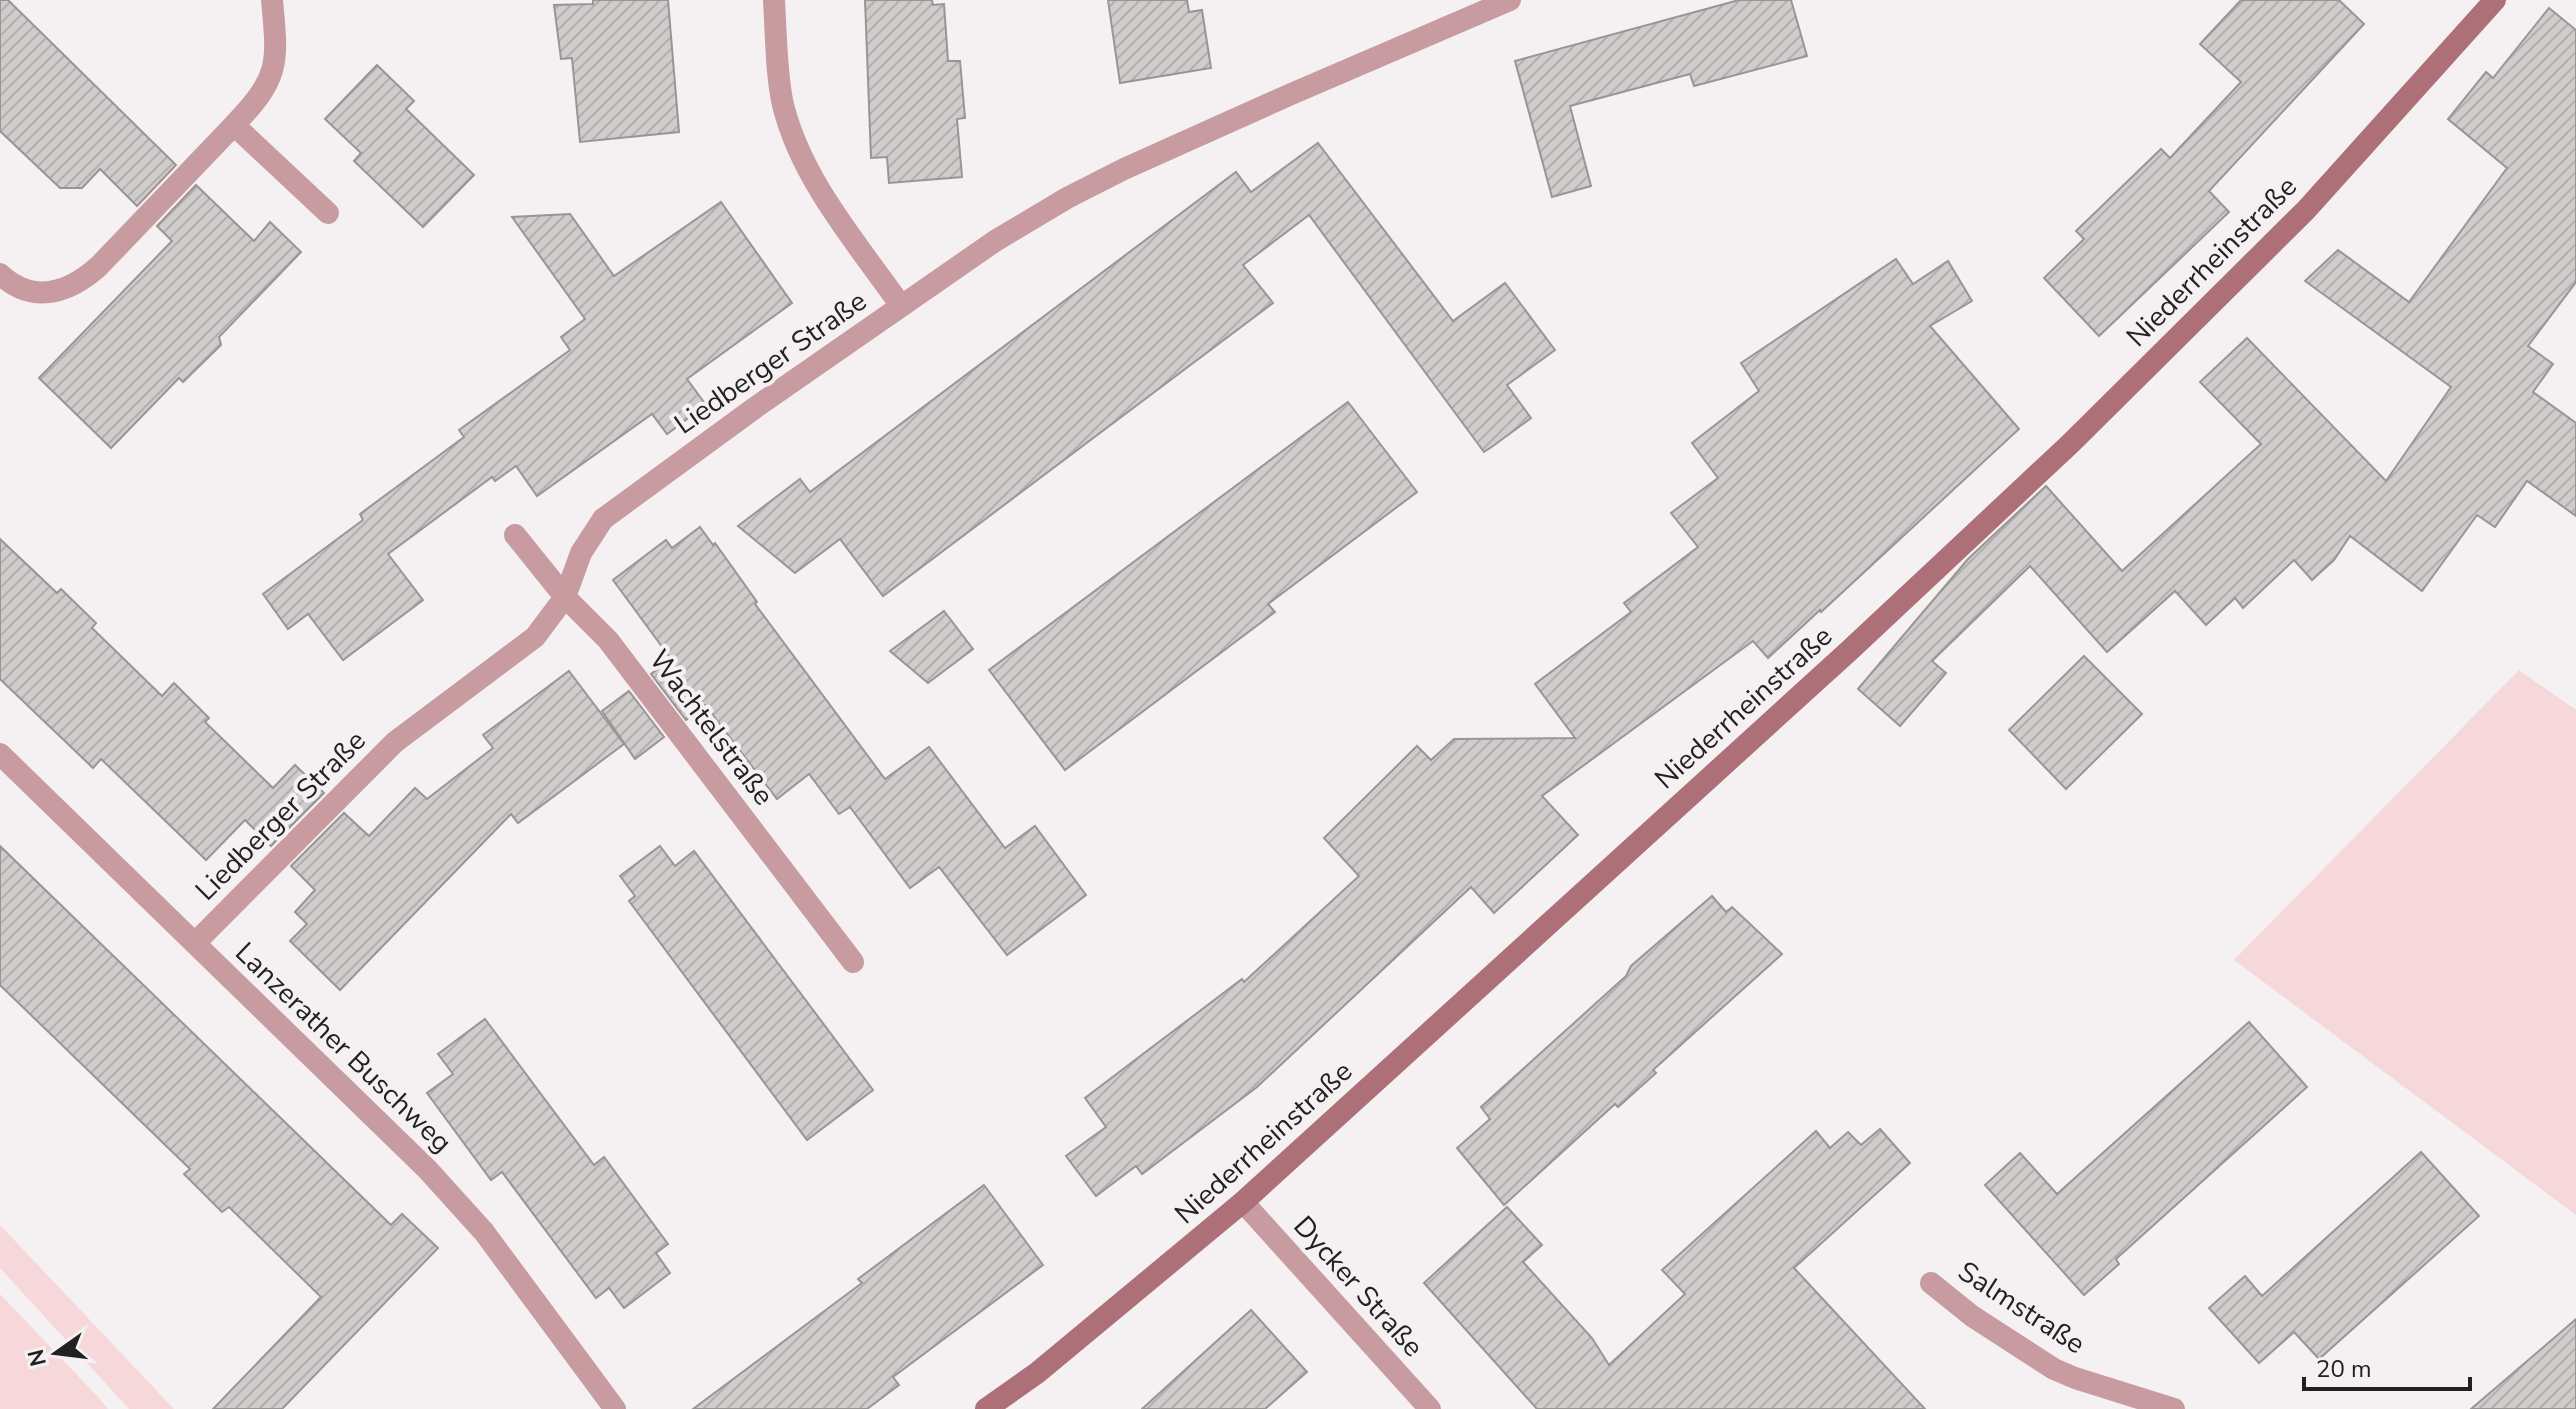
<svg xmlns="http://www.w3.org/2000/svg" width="2576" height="1409" font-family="'Nunito Sans',sans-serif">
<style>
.grass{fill:#f6d8db}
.building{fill:url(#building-hatch);stroke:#999595;stroke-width:2}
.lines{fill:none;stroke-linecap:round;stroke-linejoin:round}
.minor{stroke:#c79ba0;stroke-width:22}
.secondary{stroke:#ae7078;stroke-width:22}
.labels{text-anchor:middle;stroke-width:8;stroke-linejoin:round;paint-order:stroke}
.street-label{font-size:28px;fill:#222121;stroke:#f5f1f2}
</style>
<defs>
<pattern id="building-hatch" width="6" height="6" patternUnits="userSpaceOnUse" patternTransform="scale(2)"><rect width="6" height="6" fill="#d0cccc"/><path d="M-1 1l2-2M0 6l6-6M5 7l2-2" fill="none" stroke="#b2afaf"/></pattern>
</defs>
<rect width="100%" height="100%" fill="#f5f1f2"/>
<g class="grass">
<path d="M2519,670L2576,710V1215L2234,960Z"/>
<path d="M0,1225L174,1409H129L0,1268Z"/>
<path d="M0,1294L98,1397L108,1409H0Z"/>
</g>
<g class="building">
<path d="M0,0H8L176,165L137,206L100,169L82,188H60L0,131Z"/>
<path d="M593,0H668L679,132L580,142L572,58L561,59L554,5L593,4Z"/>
<path d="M865,0H932L933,5L944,4L948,61H960L965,118L957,119L962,177L889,183L887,157L871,158Z"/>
<path d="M1108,0H1187L1189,12L1202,10L1211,68L1120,83Z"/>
<path d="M1739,0H1791L1807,56L1694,86L1690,74L1570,106L1591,186L1552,197L1515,61Z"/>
<path d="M2241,0H2339L2364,24L2209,191L2229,212L2099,336L2044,278L2084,239L2076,231L2161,149L2170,158L2241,82L2200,44Z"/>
<path d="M2549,8L2576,30V282L2528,346L2553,364L2533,392L2576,423V516L2527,481L2495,527L2477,515L2422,591L2350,536L2334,560L2312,580L2294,560L2243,608L2235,598L2206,625L2175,591L2107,652L2030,566L1932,661L1946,673L1900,726L1858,689L1968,559L2046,486L2122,571L2261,444L2200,382L2247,338L2386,481L2451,387L2305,281L2338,250L2409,302L2507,168L2448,119L2486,72L2493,78Z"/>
<path d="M377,65L414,101L406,109L474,175L423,227L354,161L361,153L325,119Z"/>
<path d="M1318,143L1453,321L1505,283L1555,350L1507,385L1531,418L1493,446L1484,452L1309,215L1243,265L1273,303L883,596L840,539L795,573L738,526L800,479L810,492L1236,172L1251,192Z"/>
<path d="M196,185L254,241L270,222L301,252L219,337L221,345L183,382L179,378L111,448L39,378L172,241L157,226Z"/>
<path d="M721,202L792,303L687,379L706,405L667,434L652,414L537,496L516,466L495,481L492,477L388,554L423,600L343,660L308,614L288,629L263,594L363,520L360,514L464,437L459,430L570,350L561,337L585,319L512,217L570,214L614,276Z"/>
<path d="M1896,259L1913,284L1948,261L1972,301L1930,326L2019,429L1821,612L1820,610L1768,658L1753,641L1542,796L1578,835L1494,913L1471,887L1257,1087L1142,1174L1136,1166L1096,1196L1066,1156L1106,1127L1085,1098L1242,979L1244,982L1359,876L1324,838L1417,746L1431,760L1454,739L1575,738L1535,684L1631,612L1624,603L1698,547L1671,513L1718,478L1692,443L1759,391L1741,363Z"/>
<path d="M1348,402L1417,492L1268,604L1275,612L1065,770L989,670Z"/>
<path d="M700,527L713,545L715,543L757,602L755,604L885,779L929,747L1005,848L1035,826L1086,895L1007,955L939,867L910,888L850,807L839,814L809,774L777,799L705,705L686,720L651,674L671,659L613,580L666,540L672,548Z"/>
<path d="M0,539L57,593L61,589L96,623L92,628L162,696L174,683L209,718L205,722L273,788L295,765L324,793L271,846L245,820L206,860L101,759L93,768L0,679Z"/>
<path d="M944,611L973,649L928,683L890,651Z"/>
<path d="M2084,656L2142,714L2066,789L2009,730Z"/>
<path d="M569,671L624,744L518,823L511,814L340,990L290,941L307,924L295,912L315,890L291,866L344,813L369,836L415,788L427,799L493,748L483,735Z"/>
<path d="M629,691L664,737L635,759L602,711Z"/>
<path d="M0,846L391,1225L402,1214L438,1248L282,1409H213L321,1297L229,1207L222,1212L184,1174L190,1169L0,985Z"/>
<path d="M660,846L675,866L694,851L873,1090L807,1140L629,901L635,896L620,876Z"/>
<path d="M1712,896L1726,912L1732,907L1782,954L1653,1070L1656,1073L1618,1107L1615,1104L1504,1205L1457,1148L1490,1119L1481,1107L1626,976L1631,966Z"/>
<path d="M485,1019L594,1165L604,1157L668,1244L656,1253L670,1273L624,1308L609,1288L596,1298L502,1172L491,1180L427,1093L453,1074L438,1054Z"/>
<path d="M2249,1022L2307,1087L2116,1259L2119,1264L2084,1295L1985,1185L2020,1153L2057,1194Z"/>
<path d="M1880,1129L1910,1163L1794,1268L1925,1409H1537L1424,1283L1507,1207L1542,1245L1523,1262L1592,1338L1609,1365L1685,1294L1662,1270L1816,1131L1830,1148L1848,1132L1861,1145Z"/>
<path d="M2421,1152L2479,1216L2319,1359L2294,1332L2259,1363L2209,1308L2245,1276L2262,1296Z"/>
<path d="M984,1185L1043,1265L893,1377L899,1385L867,1409H693L862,1283L858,1279Z"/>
<path d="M1251,1310L1307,1372L1265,1409H1142Z"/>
<path d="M2576,1319V1409H2471L2554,1338Z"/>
</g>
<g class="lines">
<g class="minor">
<path d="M272,0C278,64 280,77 234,125L328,213"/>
<path d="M774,0C776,32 776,74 783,105C802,181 857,243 901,306"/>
<path d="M0,274C33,305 69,293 99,266L234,125"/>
<path d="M515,535L565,597L608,640L853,962"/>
<path d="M0,754L427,1169L484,1232L615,1409"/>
<path d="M195,943L395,742L535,637L565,597L581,553L603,519L756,407L995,241L1067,198L1124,169L1289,95L1510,0"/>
<path d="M1243,1202L1430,1409"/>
<path d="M1931,1283L1972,1316L2054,1369L2075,1378L2174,1409"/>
</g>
<path class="secondary" d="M986,1409L1037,1373L1243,1202L1850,650L2071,443L2306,210L2495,0"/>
</g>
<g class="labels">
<g class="street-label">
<text transform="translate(2211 261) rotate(-45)" y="10">Niederrheinstraße</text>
<text transform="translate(770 362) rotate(-35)" y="10">Liedberger Straße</text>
<text transform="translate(1743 707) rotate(-42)" y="10">Niederrheinstraße</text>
<text transform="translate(712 727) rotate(53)" y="10">Wachtelstraße</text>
<text transform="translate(280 815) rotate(-45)" y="10">Liedberger Straße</text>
<text transform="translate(344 1047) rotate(44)" y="10">Lanzerather Buschweg</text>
<text transform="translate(1263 1142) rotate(-42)" y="10">Niederrheinstraße</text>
<text transform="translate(1359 1286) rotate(48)" y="10">Dycker Straße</text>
<text transform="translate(2022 1307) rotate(33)" y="10">Salmstraße</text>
</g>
</g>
<g transform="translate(56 1353) rotate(256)" stroke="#f5f1f2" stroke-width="6" paint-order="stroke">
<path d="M0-6L14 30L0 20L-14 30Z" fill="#222121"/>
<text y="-12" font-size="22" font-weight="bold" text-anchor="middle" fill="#222121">N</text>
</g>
<path d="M2304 1377v12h166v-12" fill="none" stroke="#222121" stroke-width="4"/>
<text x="2316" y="1377" font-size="24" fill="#222121" stroke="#f5f1f2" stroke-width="6" paint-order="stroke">20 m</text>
</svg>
